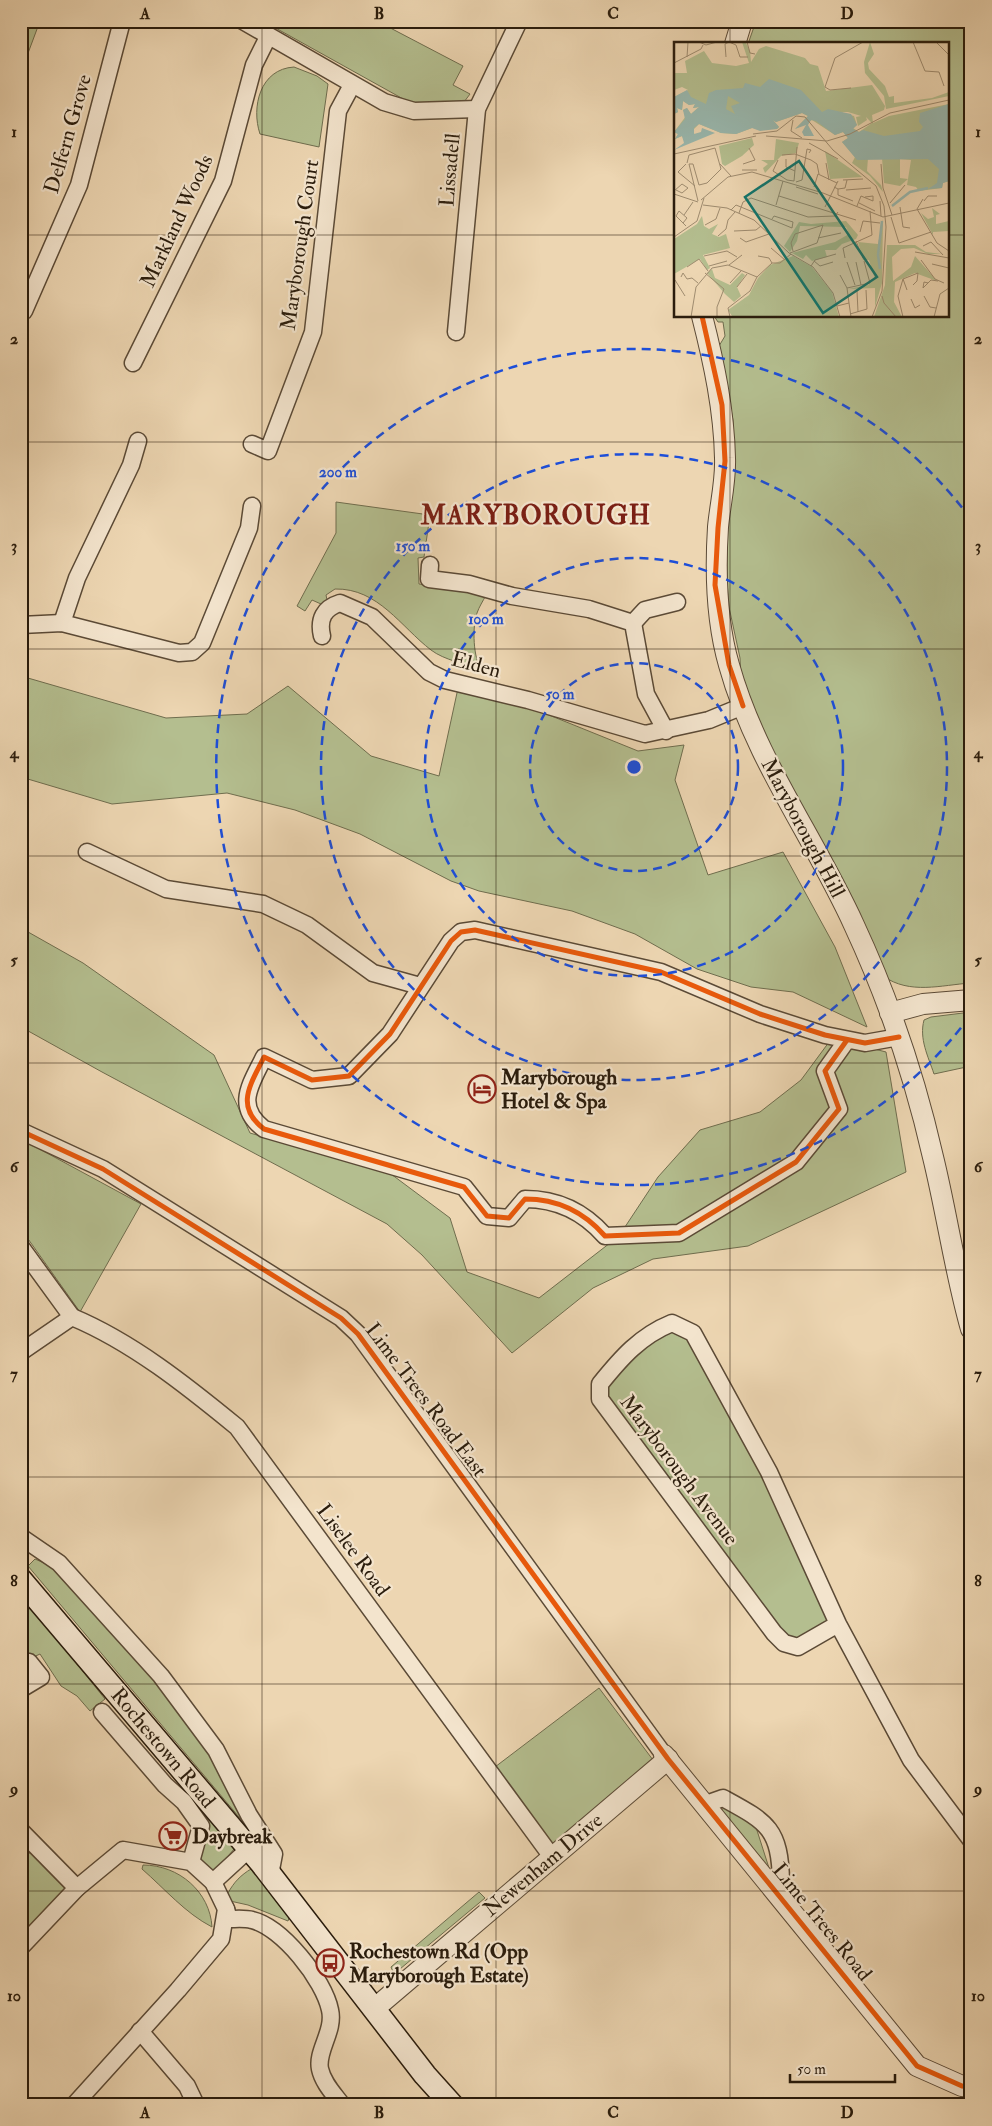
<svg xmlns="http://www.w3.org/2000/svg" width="992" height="2126" font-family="'IM FELL Double Pica',serif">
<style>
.green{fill:#b4be8f;stroke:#6f6d4e}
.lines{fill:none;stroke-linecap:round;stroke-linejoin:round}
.minor-casing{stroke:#5b4a36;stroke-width:19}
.tertiary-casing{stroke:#5b4a36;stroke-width:22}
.secondary-casing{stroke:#2a1c0c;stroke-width:25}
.minor{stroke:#f3e4cd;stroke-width:16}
.tertiary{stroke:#f3e4cd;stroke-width:20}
.secondary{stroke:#f3e4cd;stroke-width:22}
.cycleway-casing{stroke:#f3e4cd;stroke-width:8}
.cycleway{stroke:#e8590c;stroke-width:5}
.grid{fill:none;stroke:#2a1c0c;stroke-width:1;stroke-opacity:0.55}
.ring{fill:none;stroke:#1d4ed8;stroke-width:2.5;stroke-dasharray:9 6}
.labels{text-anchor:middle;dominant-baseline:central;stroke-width:4.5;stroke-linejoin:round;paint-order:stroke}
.street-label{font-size:21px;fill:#2a1c0c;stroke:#f3e4cd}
.poi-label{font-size:21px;font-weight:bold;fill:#2a1c0c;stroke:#f3e4cd;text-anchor:start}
.district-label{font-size:26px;font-weight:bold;letter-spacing:1px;fill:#7a1f14;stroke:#f3e4cd}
.inset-river{fill:none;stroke:#99b9b0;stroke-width:2.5}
.inset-road{fill:none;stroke:#9f8c70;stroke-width:1}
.view{fill:#0f766e;fill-opacity:0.15;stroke:#0f766e;stroke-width:2.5}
.inset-edge{fill:none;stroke:#2a1c0c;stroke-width:2.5}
.centre{fill:#1d4ed8;stroke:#f3e4cd;stroke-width:2.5}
.ring-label{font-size:15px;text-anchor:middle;font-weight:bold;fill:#1d4ed8;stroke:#f3e4cd;stroke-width:4.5;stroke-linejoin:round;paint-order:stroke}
.neatline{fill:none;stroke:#2a1c0c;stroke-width:2}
.grid-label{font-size:16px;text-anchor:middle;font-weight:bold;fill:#2a1c0c}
</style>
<rect width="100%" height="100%" fill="#edd6b2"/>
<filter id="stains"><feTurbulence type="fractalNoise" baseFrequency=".004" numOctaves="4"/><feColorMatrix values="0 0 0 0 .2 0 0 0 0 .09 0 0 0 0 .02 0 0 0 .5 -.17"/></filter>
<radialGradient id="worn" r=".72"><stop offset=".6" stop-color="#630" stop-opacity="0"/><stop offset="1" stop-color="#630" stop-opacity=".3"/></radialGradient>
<!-- green -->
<g class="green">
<polygon points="21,21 40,21 21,72"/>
<polygon points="263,21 377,21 463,66 453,85 470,94 464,102 426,105 405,100"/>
<path d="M756,21H971V983C941,985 910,995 883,976L842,878L771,753L741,678L740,658L729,607L727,581V530L734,451L733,420L719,346L725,336L723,322H718L714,316H948V44H748Z"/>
<path d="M294,67L317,76L328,84L319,147L260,134C251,107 260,69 294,67Z"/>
<path d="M336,502L430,515L424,557L418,558L419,584L473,590L486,595C483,601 479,607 477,613C472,626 473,660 482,670C466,664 444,660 431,650C401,627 378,588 335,589L326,595L327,600L321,604L312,600L305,611L297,606L336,533Z"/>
<polygon points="21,676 166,718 247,714 288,686 371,756 439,776 460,679 638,751 684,745 675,780 708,875 783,852 835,947 867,1027 793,992 751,987 697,969 635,934 572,911 479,891 451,881 360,834 295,810 227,793 112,804 21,777"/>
<polygon points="21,928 83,963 214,1055 250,1133 391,1174 450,1218 467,1272 539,1298 619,1236 658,1177 700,1130 760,1112 801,1080 832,1038 886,1052 906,1172 748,1246 653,1259 593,1288 512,1353 422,1255 387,1224 102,1072 21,1027"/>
<path d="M971,1012V1066L934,1074C928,1056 919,1039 924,1020L931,1017Z"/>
<polygon points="21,1139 141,1204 80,1312 21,1229"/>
<polygon points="665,1326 696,1338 838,1624 784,1643 600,1399 626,1352"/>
<polygon points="35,1559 60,1570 159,1680 213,1753 258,1836 239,1817 28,1566"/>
<polygon points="21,1594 105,1699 90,1711 77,1696 61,1686 40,1654 27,1660 21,1658"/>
<polygon points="599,1688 653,1760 553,1844 495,1767"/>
<polygon points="202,1806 232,1842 234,1849 214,1873 205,1871 200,1858 208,1831"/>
<polygon points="725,1807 754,1821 769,1868 767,1870 719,1812"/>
<polygon points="34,1851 67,1889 27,1929 21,1932 21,1857"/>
<path d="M143,1865C179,1865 210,1892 212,1927C185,1913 165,1889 142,1869Z"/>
<path d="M251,1869L290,1915L288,1921L248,1905L230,1901L228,1893C234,1882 241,1875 251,1869Z"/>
<polygon points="479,1892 485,1898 394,1974 391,1967"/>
</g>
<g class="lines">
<!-- minor casing -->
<g class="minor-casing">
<g id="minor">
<polyline points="243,21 384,102 414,111 477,109"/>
<polyline points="24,311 79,185 122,21"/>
<polyline points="456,332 477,109 519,21"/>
<polyline points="133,363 223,181 254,65 268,37"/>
<polyline points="252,444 268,451 313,332 338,111 352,85"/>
<polyline points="430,565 429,579 469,584 512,596 589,609 633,623 646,694 666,731"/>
<polyline points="62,623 77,578 131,465 138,441"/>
<polyline points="633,623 645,610 677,602"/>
<polyline points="21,625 62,623 179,653 192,652 202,643 249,528 252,506"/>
<path d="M322,636C318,619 324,608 340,603L372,617L429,672L445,680L528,700L645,734L709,720L743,706"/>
<polyline points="87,852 166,889 263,904 307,925 373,973 420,986"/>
<path d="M847,1040L825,1071L839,1109L796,1162L679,1233L605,1236C584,1212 558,1199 525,1199L509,1218L487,1216L464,1187L264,1129C234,1106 251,1084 264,1057L312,1080L349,1076L390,1034L451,941L461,932L475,930L661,972L760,1014L825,1035L865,1043L899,1037"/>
<polyline points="21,1131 103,1169 341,1318 358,1334 664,1755"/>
<polyline points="21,1247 72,1317"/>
<path d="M72,1317C132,1342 187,1386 237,1427L552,1857"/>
<polyline points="21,1352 72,1317"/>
<polyline points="21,1537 59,1563 161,1676 216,1750 249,1815 274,1854 270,1875"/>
<path d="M838,1624L798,1647L784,1643L774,1633L600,1399V1384C621,1358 640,1336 672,1323L693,1333L769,1472L838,1624L911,1760L971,1840"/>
<polyline points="21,1689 41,1677 29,1662"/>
<polyline points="102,1712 165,1785 184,1802 201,1826 191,1862"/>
<path d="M706,1804L723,1798C767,1822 780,1828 781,1882L775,1889"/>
<polyline points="21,1831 77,1888"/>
<polyline points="213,1882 249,1849"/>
<path d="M226,1909L229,1919C236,1919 245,1918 252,1920C282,1927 324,1980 330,2010C335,2031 316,2051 320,2069C323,2083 334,2094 342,2105"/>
<polyline points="21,1947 77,1888 123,1850 191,1862 213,1882 226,1909 221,1939 178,1990 74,2105"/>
<polyline points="140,2031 187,2086 196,2105"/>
</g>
</g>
<!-- tertiary casing -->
<g class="tertiary-casing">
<g id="tertiary">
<polyline points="735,44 742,21"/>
<path d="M702,316C714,363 724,410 725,458C726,481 720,505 718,527C715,574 716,620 729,665C755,759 814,837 854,925C888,998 915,1078 933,1157C947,1214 955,1273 971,1329"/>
<polyline points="890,1013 923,1004 971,1000"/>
<polyline points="664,1755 917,2066 962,2086 971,2087"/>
<polyline points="374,2009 668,1759"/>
</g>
</g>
<!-- secondary casing -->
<g class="secondary-casing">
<polyline id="secondary" points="21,1580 262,1864 425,2075 452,2105"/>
</g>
<!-- minor -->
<use href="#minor" class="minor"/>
<!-- tertiary -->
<use href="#tertiary" class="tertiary"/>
<!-- secondary -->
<use href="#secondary" class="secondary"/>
<!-- cycleway casing -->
<g class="cycleway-casing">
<g id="cycleway">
<polyline points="702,316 722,405 725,461 718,528 715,585 729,665 743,706"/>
<path d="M847,1040L825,1071L839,1109L796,1162L679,1233L605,1236C584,1212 558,1199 525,1199L509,1218L487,1216L464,1187L264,1129C234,1106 251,1084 264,1057L312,1080L349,1076L390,1034L451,941L461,932L475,930L661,972L760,1014L825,1035L865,1043L899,1037"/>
<polyline points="21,1131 103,1169 341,1318 358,1334 668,1759 917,2066 962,2086 971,2087"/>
</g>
</g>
<!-- cycleway -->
<use href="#cycleway" class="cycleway"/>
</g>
<!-- grid -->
<path class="grid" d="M262,21V2105M496,21V2105M730,21V44M21,235H676M948,235H971M730,316V2105M21,442H971M21,649H971M21,856H971M21,1063H971M21,1270H971M21,1477H971M21,1684H971M21,1891H971"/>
<!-- distance rings -->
<g class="ring">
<circle cx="634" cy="767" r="104"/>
<circle cx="634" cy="767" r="209"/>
<circle cx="634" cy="767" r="313"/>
<path d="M970 1016A418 418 0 1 1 970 518"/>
</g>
<!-- icons -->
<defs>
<g id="hotel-ring" transform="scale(1.4375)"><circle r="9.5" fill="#f3e4cd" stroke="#8f2418" stroke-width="1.5"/><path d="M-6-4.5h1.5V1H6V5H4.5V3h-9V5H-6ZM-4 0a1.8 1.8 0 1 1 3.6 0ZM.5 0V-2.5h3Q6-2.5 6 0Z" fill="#8f2418"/></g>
<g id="supermarket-ring" transform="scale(1.4375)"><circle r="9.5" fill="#f3e4cd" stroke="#8f2418" stroke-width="1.5"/><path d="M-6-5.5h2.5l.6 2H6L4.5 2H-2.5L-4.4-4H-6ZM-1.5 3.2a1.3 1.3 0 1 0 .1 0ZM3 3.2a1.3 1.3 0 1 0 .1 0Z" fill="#8f2418"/></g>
<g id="bus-ring" transform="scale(1.4375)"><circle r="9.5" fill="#f3e4cd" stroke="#8f2418" stroke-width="1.5"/><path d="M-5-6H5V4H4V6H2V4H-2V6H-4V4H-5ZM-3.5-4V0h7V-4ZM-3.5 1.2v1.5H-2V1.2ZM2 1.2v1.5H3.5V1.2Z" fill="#8f2418"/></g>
</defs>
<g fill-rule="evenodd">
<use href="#hotel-ring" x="482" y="1089"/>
<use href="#supermarket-ring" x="173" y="1836"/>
<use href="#bus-ring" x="330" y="1963"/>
</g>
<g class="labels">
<!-- street labels -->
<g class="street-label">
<text transform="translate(68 134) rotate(-74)">Delfern Grove</text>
<text transform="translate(450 170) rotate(-85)">Lissadell</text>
<text transform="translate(177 221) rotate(-65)">Markland Woods</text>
<text transform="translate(300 245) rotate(-82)">Maryborough Court</text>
<text transform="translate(476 665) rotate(15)">Elden</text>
<text transform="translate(803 828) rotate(62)">Maryborough Hill</text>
<text transform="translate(426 1400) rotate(53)">Lime Trees Road East</text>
<text transform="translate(679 1470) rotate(53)">Maryborough Avenue</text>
<text transform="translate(353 1550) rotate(54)">Liselee Road</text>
<text transform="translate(163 1748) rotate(50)">Rochestown Road</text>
<text transform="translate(543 1865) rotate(-40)">Newenham Drive</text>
<text transform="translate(822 1922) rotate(51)">Lime Trees Road</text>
</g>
<!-- poi labels -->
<g class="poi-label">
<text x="501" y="1077">Maryborough<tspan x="501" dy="24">Hotel &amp; Spa</tspan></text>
<text x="192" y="1836">Daybreak</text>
<text x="349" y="1951">Rochestown Rd (Opp<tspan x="349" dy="24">Maryborough Estate)</tspan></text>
</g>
<!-- district labels -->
<g class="district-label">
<text x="536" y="516">MARYBOROUGH</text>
</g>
</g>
<!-- overview -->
<g transform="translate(674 42)">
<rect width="275" height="275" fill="#edd6b2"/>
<path d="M68,0L72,1L76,9L77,20L85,7L92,4L131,16L136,22L144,24L152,49L198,43L211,64L210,68L198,73L199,81L215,74L275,62V139L269,141L268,146L245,149L242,145L233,143L234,137L226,144L210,141L208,116H194L193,129L207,143L209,150L196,134L178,121L181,115L168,100L174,96L169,90L161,93L138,78L121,87L134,74L128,71L102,80L99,78L105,85L103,87L78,86L62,92L47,91L25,82L19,88L22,97L12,102L8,94L1,97L4,92L0,90L12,74L9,68L13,66L17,72L25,65L19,66L21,62L15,63L9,59L8,68L3,66L4,70L0,72V55L14,48L8,45L0,48V31H13L11,19L30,9L38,21L62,24L75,21ZM174,70L187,74L182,75L184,84L193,78L192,75L198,81L185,90L179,86L183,83L180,74L166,70ZM226,117L237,118L234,137L226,136ZM196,0L200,12L194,21L195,27L211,44L215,55L220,54V61L258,56L275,50V54L212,67L210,54L191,31L190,20ZM78,96L80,103L68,114L51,124L48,122L45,104ZM102,97L125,101L122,111L107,114L91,131L89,126L94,122L87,118H100ZM151,109L187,134L188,135L156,137ZM258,166L266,172L262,173V182L275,179V189L259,190V193L247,171L254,177L260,175ZM28,174L30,184L35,187L44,182L38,192L45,195L52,192L56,206L29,213L36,226L33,228L26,217L0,232V197L23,182ZM209,177L208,241L201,265V246L175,247L194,243L201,237L195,218H189L184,200L204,202ZM172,179L184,193L182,197L168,202L162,208H151L153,215L138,219L132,213L129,217L118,211L161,200L175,192L172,185L126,184L123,199L116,210L110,204L125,180L137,182ZM213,203H241L252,210L268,212H254L240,206L227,207L218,215L219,239L237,225L241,214L263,239L241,231L221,240L220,260L228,275H200L211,243ZM119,214L138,225L158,250L165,275L58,274L54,268L75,253L84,236L96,223ZM38,227L41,236L56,243L68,231L71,233L63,245L67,254L60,260L51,252L33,231Z" fill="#b4be8f" fill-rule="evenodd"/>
<path d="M95,37L127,48L148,70L154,67L177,72L183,83L179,87L185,90L189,88L210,94L246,89L249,85L245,80L246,71L275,62V139L269,141L268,146L254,147L263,141L265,127L254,117L183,118L168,100L174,96L169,90L161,93L142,79L137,78L134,83L140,94H130L128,90L132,83L121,87L134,74L128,71L102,80L99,78L105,85L103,87L86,89L78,86L62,92L47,91L25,82L20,86V92L27,90L28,86L41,91L0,108L10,101L8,94L1,97L4,92L0,90L11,77L9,68L13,66L17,72L25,65L19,66L21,62L15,63L9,59L8,68L3,66L4,70L0,72V55L13,48L17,55L32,62L35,51L42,48L69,46L71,41L86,45ZM54,54L66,61L57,64L61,72L52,67Z" fill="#99b9b0" fill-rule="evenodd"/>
<path class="inset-river" d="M218,164L236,150L254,146M206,227L204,213L208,179"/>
<path class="inset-road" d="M25,0L32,3L43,0M55,0L62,3L66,15H74M73,0L76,11L81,12M239,0L251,29L265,30L270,44M262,0L275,13M13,15L14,0M52,15L51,2L55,0M0,21L27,7L29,3M177,46L156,48L151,45L161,16L189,0M119,78L117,89L128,96M79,92L103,89L122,74L131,75L159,108L202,144L210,164L212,185L208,249L198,275M92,94L153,99L176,92L216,71L275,58M135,101L164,117M0,112L82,94M108,113L121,112L137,118L143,122L145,132M112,117V125L121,129M104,118L99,129L113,138L120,139M13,121L15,113L41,106L47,127L33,141L25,143L19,122H15M152,121L155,138M12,122L4,130L21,144M15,122L24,159M46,122L57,134M69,122L81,118L75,106M207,122L209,146L218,173M68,128H83M169,138L189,137M120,139L123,105M122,140L128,138L133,107L137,108L135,111M122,145L144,152M140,145L144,132L163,141M160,145L164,147V153L179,159M164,147L171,146L173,138M172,148L197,146M0,149L8,142L14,146L8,151L2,148M0,152L24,160M105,154L182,178M249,157L243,167L263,201L275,209M27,158L54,135L78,130L149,151L209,175L275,161M206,159L207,174M250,159L254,154H263M185,161L201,169M216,161L231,143M29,163L53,166L80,178L115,211L139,225L159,251L166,275M102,163L109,139M183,164L187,154L199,159V154L191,155M151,165L164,139M226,165L229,185L236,186M57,168L62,163L118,186L119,180L100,174L98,177M65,171L69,160L77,156L134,175L161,174L164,170M10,173L19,160M217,175L225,201L257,190M9,181L13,176L5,169L2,174L12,184M31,183L42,177L46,166M60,189L82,188L87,184M186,190L189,179L206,181M44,194L52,187L54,178L61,170M0,195L23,179L30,156M66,196L72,200L95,192M144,196L167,191M182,199L189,216M249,204L257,200L269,213M97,206L111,218M241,210L275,216M116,211L143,201L149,183L121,192L117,201L119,209M30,214L53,209L63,215M84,214L95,216L98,221M171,216L169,206L198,193L196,169M247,218L261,237L270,241M140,219L146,224L159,220M173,220L181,243M182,220L187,243M258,222L275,226M55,223L68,213M35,224L53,219M137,224L141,218L162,212M13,225L25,217L34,229M31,231L50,247L43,265V275M166,233L173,246L175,261M7,235L9,231L13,237L18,236L24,241M1,238L11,254M56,241L67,229M254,241L250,240L249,246L257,238L264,239M63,245L73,232M173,246L196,241L190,219M233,248L229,237L244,231L243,239L239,243M183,249L184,270M208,254L210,261L222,275M250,254L256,265L262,266M237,257L241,266L246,263M163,264L175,261L177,275M176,272L193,267L192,248M17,275L22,245L38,226L54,223L83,235L98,221H106L117,212M56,275L54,266L76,249L83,235M229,275L224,254L229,237M260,275L266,252L275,246"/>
<path class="view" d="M125,119L203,235L149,271L71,155Z"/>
<rect width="275" height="275" class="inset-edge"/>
</g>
<circle cx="634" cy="767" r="8" class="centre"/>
<g class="ring-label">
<text x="338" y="477">200 m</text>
<text x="413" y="551">150 m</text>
<text x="486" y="624">100 m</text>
<text x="560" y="699">50 m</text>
</g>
<!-- margin -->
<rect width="992" height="2126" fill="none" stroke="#edd6b2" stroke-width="55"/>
<!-- scale -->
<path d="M790 2074v8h105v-8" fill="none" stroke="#2a1c0c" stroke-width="2.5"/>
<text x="797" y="2074" font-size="15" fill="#2a1c0c" stroke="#f3e4cd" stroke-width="4" paint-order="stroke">50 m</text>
<rect x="28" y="28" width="936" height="2070" class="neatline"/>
<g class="grid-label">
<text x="145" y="19">A</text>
<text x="379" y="19">B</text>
<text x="613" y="19">C</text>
<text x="847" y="19">D</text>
<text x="14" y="137">1</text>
<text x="978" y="137">1</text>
<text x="14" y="344">2</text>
<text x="978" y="344">2</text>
<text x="14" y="551">3</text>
<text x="978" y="551">3</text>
<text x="14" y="758">4</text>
<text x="978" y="758">4</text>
<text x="14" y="965">5</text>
<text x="978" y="965">5</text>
<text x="14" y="1172">6</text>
<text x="978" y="1172">6</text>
<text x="14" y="1379">7</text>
<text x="978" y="1379">7</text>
<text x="14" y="1586">8</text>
<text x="978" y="1586">8</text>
<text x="14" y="1794">9</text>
<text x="978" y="1794">9</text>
<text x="14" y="2001">10</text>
<text x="978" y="2001">10</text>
<text x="145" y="2118">A</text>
<text x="379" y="2118">B</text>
<text x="613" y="2118">C</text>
<text x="847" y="2118">D</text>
</g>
<rect width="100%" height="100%" filter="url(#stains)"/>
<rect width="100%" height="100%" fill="url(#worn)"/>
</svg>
